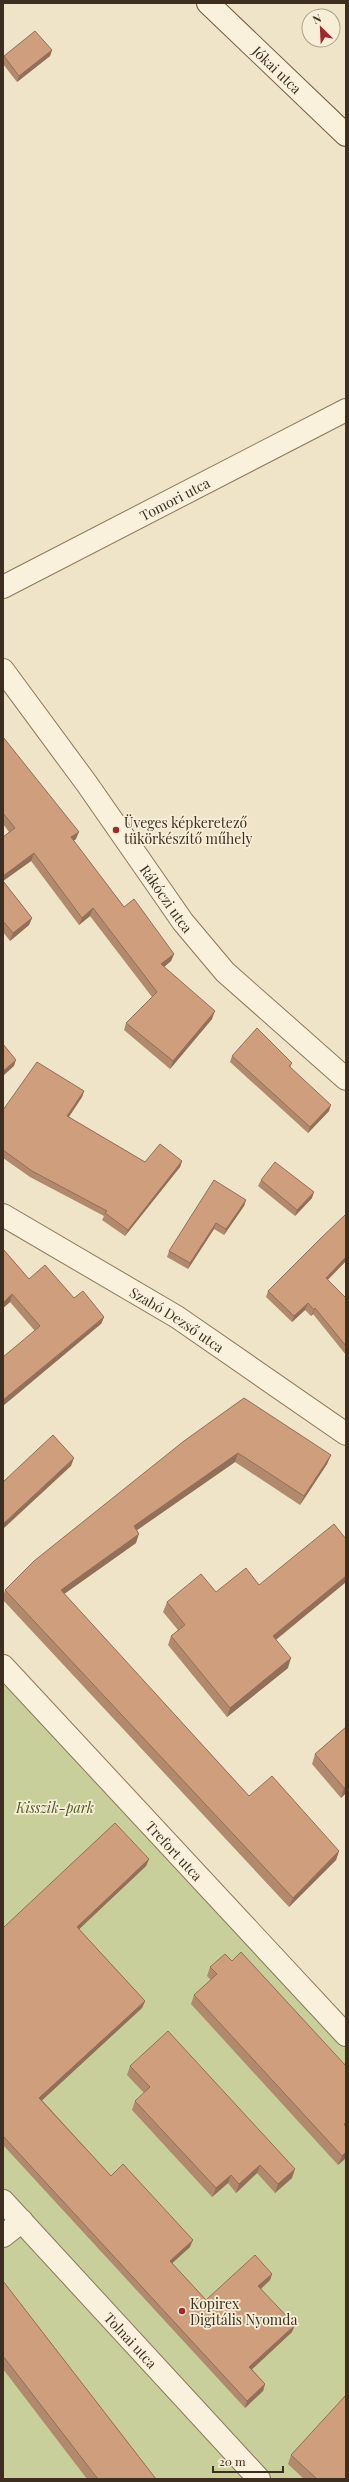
<svg xmlns="http://www.w3.org/2000/svg" width="349" height="2482" font-family="'Playfair Display',serif">
<style>
.green{fill:#c9cf9b}
.lines{fill:none;stroke-linecap:round;stroke-linejoin:round}
.street-casing{stroke:#8d765c;stroke-width:24}
.secondary-casing{stroke:#6f573f;stroke-width:24}
.street{stroke:#faf1dc;stroke-width:22}
.secondary{stroke:#faf1dc;stroke-width:22}
.wall{fill:#b2896c}
.shaded-wall{fill:#916f58}
.building{fill:#cf9f7d;stroke:#916f58}
.poi-dot{fill:#9e2a2b;stroke:#f7eed8;stroke-width:1.5}
.labels{text-anchor:middle;dominant-baseline:central;stroke-width:3.5;stroke-linejoin:round;paint-order:stroke}
.street-label{font-size:14px;fill:#3d2e20;stroke:#f7eed8}
.poi-label{font-size:14px;fill:#3d2e20;stroke:#f7eed8;text-anchor:start}
.park-label{font-size:14px;font-style:italic;fill:#4d5a26;stroke:#f7eed8}
</style>
<rect width="100%" height="100%" fill="#f0e4c8"/>
<!-- green -->
<g class="green">
<polygon points="3,1674 346,2043 346,2479 264,2479 3,2195"/>
<polygon points="3,2215 246,2479 3,2479"/>
</g>
<g class="lines">
<!-- street casing -->
<g class="street-casing">
<g id="street">
<path id="s1" d="M3,587L346,410"/>
<path id="s2" d="M3,670L87,784L183,922L225,972L346,1079"/>
<path id="s3" d="M3,1215L177,1317L346,1434"/>
<path id="s4" d="M3,1666L346,2035"/>
<path id="s5" d="M3,2201L259,2479"/>
<polyline points="3,2236 22,2221"/>
</g>
</g>
<!-- secondary casing -->
<g class="secondary-casing">
<g id="secondary">
<path id="s6" d="M208,3L346,135"/>
</g>
</g>
<!-- street -->
<use href="#street" class="street"/>
<!-- secondary -->
<use href="#secondary" class="secondary"/>
</g>
<!-- wall -->
<g class="wall">
<polygon points="52,50 50,56 17,82 3,64 3,60 4,56"/>
<polygon points="3,737 76,839 73,841 124,907 174,954 171,961 164,967 212,1019 170,1069 124,1030 126,1023 152,997 90,916 79,925 31,861 3,881 32,918 29,925 10,941 3,932 3,837 9,832 3,824"/>
<polygon points="232,1056 292,1063 290,1068 329,1111 308,1133 230,1062"/>
<polygon points="84,1091 82,1097 69,1117 145,1162 182,1161 180,1167 125,1236 102,1220 104,1216 30,1177 3,1158 3,1110"/>
<polygon points="261,1180 312,1198 295,1216 258,1186"/>
<polygon points="246,1200 244,1206 224,1235 214,1229 188,1269 167,1257 169,1251"/>
<polygon points="346,1214 346,1261 328,1280 346,1298 346,1355 313,1314 311,1316 305,1310 292,1322 266,1297 268,1291"/>
<polygon points="3,1249 29,1279 74,1298 104,1317 101,1324 35,1331 10,1302 3,1308"/>
<polygon points="184,1441 331,1455 327,1464 300,1505 235,1462 137,1530 136,1543 64,1594 249,1796 339,1851 336,1860 289,1907 3,1600 3,1597 5,1590"/>
<polygon points="346,1539 346,1582 276,1640 288,1668 227,1717 168,1645 171,1636 178,1630 163,1612 167,1602 216,1592 259,1585"/>
<polygon points="346,1727 346,1793 341,1798 312,1764 315,1754"/>
<polygon points="149,1859 146,1866 79,1929 145,2001 142,2008 42,2100 111,2176 190,2247 172,2263 206,2300 272,2274 270,2280 261,2289 292,2332 252,2369 265,2384 263,2391 245,2408 3,2145 3,1928"/>
<polygon points="232,1961 346,2066 346,2158 338,2165 191,2004 194,1995 211,1980 207,1976 210,1967"/>
<polygon points="130,2066 292,2178 275,2193 257,2173 236,2193 228,2183 212,2197 132,2110 135,2101 144,2093 127,2075"/>
<polygon points="3,2281 156,2479 87,2479 3,2369"/>
<polygon points="291,2455 346,2479 304,2479 288,2464"/>
</g>
<!-- shaded-wall -->
<g class="shaded-wall">
<polygon points="52,50 50,56 17,82 19,76"/>
<polygon points="79,832 76,839 68,845 71,837"/>
<polygon points="34,853 31,861 3,881 3,876"/>
<polygon points="93,908 90,916 79,925 82,918"/>
<polygon points="32,918 29,925 10,941 13,933"/>
<polygon points="174,954 171,961 159,971 161,964"/>
<polygon points="215,1011 212,1019 170,1069 173,1061"/>
<polygon points="16,1060 14,1066 3,1076 3,1071"/>
<polygon points="84,1091 82,1097 65,1122 67,1116"/>
<polygon points="331,1105 329,1111 308,1133 310,1127"/>
<polygon points="182,1161 180,1167 125,1236 128,1230"/>
<polygon points="314,1192 312,1198 295,1216 297,1210"/>
<polygon points="246,1200 244,1206 224,1235 226,1229"/>
<polygon points="216,1223 214,1229 188,1269 190,1263"/>
<polygon points="346,1257 346,1261 323,1284 326,1278"/>
<polygon points="12,1294 10,1302 3,1308 3,1303"/>
<polygon points="308,1303 305,1310 292,1322 294,1316"/>
<polygon points="315,1308 313,1314 311,1316"/>
<polygon points="104,1317 101,1324 3,1406 3,1400"/>
<polygon points="238,1453 235,1462 130,1535 134,1526"/>
<polygon points="331,1455 327,1464 300,1505 304,1496"/>
<polygon points="74,1458 71,1466 3,1529 3,1524"/>
<polygon points="139,1534 136,1543 57,1599 61,1590"/>
<polygon points="346,1576 346,1582 269,1645 273,1636"/>
<polygon points="291,1658 288,1668 227,1717 230,1708"/>
<polygon points="346,1787 346,1793 341,1798 344,1788"/>
<polygon points="339,1851 336,1860 289,1907 293,1898"/>
<polygon points="149,1859 146,1866 74,1934 77,1927"/>
<polygon points="145,2001 142,2008 37,2105 39,2098"/>
<polygon points="346,2152 346,2158 338,2165 342,2156"/>
<polygon points="260,2165 257,2173 236,2193 239,2184"/>
<polygon points="295,2169 292,2178 275,2193 278,2184"/>
<polygon points="231,2175 228,2183 212,2197 216,2188"/>
<polygon points="193,2240 190,2247 168,2267 170,2261"/>
<polygon points="272,2274 270,2280 256,2293 258,2286"/>
<polygon points="295,2325 292,2332 247,2374 249,2367"/>
<polygon points="265,2384 263,2391 245,2408 247,2401"/>
</g>
<!-- building -->
<g class="building">
<polygon points="35,31 52,50 19,76 4,56"/>
<polygon points="3,737 79,832 71,837 124,907 134,899 174,954 161,964 215,1011 173,1061 126,1023 157,992 93,908 82,918 34,853 3,876 3,837 15,828 3,813"/>
<polygon points="3,881 32,918 13,933 3,921"/>
<polygon points="257,1028 292,1063 289,1066 331,1105 310,1127 232,1056"/>
<polygon points="3,1044 16,1060 3,1071"/>
<polygon points="37,1062 84,1091 67,1116 145,1162 160,1144 182,1161 128,1230 105,1213 107,1211 32,1171 3,1150 3,1110"/>
<polygon points="275,1162 314,1192 297,1210 261,1180"/>
<polygon points="214,1180 246,1200 226,1229 216,1223 190,1263 169,1251"/>
<polygon points="346,1214 346,1257 326,1278 346,1298 346,1346 315,1308 314,1310 308,1303 294,1316 268,1291 319,1240"/>
<polygon points="3,1249 29,1279 45,1265 74,1298 83,1291 104,1317 3,1400 3,1357 40,1326 12,1294 3,1303"/>
<polygon points="244,1398 331,1455 304,1496 238,1453 134,1526 139,1534 61,1590 249,1796 272,1776 339,1851 293,1898 5,1590 34,1561 184,1441"/>
<polygon points="53,1435 74,1458 3,1524 3,1482"/>
<polygon points="334,1524 346,1539 346,1576 273,1636 291,1658 230,1708 171,1636 185,1625 167,1602 201,1574 216,1592 246,1568 259,1585"/>
<polygon points="346,1727 346,1787 344,1788 315,1754"/>
<polygon points="115,1823 149,1859 77,1927 145,2001 39,2098 111,2176 123,2164 193,2240 170,2261 206,2300 255,2255 272,2274 258,2286 295,2325 249,2367 265,2384 247,2401 3,2136 3,1928"/>
<polygon points="241,1952 346,2066 346,2122 344,2124 346,2127 346,2152 342,2156 194,1995 217,1974 210,1967 225,1954 232,1961"/>
<polygon points="168,2031 295,2169 278,2184 260,2165 239,2184 231,2175 216,2188 135,2101 150,2087 130,2066"/>
<polygon points="3,2281 156,2479 98,2479 3,2356"/>
<polygon points="346,2395 346,2479 317,2479 291,2455"/>
</g>
<!-- markers -->
<g class="poi-dot">
<circle cx="116" cy="830" r="4"/>
<circle cx="182" cy="2311" r="4"/>
</g>
<g class="labels">
<!-- street labels -->
<g class="street-label">
<text stroke="none"><textPath href="#s6" startOffset="96">Jókai utca</textPath></text>
<text stroke="none"><textPath href="#s1" startOffset="193">Tomori utca</textPath></text>
<text stroke="none"><textPath href="#s2" startOffset="281">Rákóczi utca</textPath></text>
<text stroke="none"><textPath href="#s3" startOffset="203">Szabó Dezső utca</textPath></text>
<text stroke="none"><textPath href="#s4" startOffset="252">Trefort utca</textPath></text>
<text stroke="none"><textPath href="#s5" startOffset="189">Tolnai utca</textPath></text>
</g>
<!-- poi labels -->
<g class="poi-label">
<text x="124" y="822">Üveges képkeretező<tspan x="124" dy="16">tükörkészítő műhely</tspan></text>
<text x="190" y="2303">Kopirex<tspan x="190" dy="16">Digitális Nyomda</tspan></text>
</g>
<!-- park labels -->
<g class="park-label">
<text x="55" y="1807">Kisszik-park</text>
</g>
</g>
<!-- border -->
<rect width="349" height="2482" fill="none" stroke="#3d2e20" stroke-width="8"/>
<!-- north arrow -->
<g transform="translate(321 28) rotate(336)"><circle r="19" fill="#f7eed8" stroke="#ada18e"/>
<path d="M0-3L7 15L0 10L-7 15Z" fill="#9e2a2b"/>
<text y="-6" font-size="11" font-weight="bold" text-anchor="middle" fill="#3d2e20">N</text>
</g>
<!-- scale -->
<path d="M213 2466v6h70v-6" fill="none" stroke="#3d2e20" stroke-width="2"/>
<text x="219" y="2466" font-size="12" fill="#3d2e20" stroke="#f7eed8" stroke-width="3" paint-order="stroke">20 m</text>
</svg>
